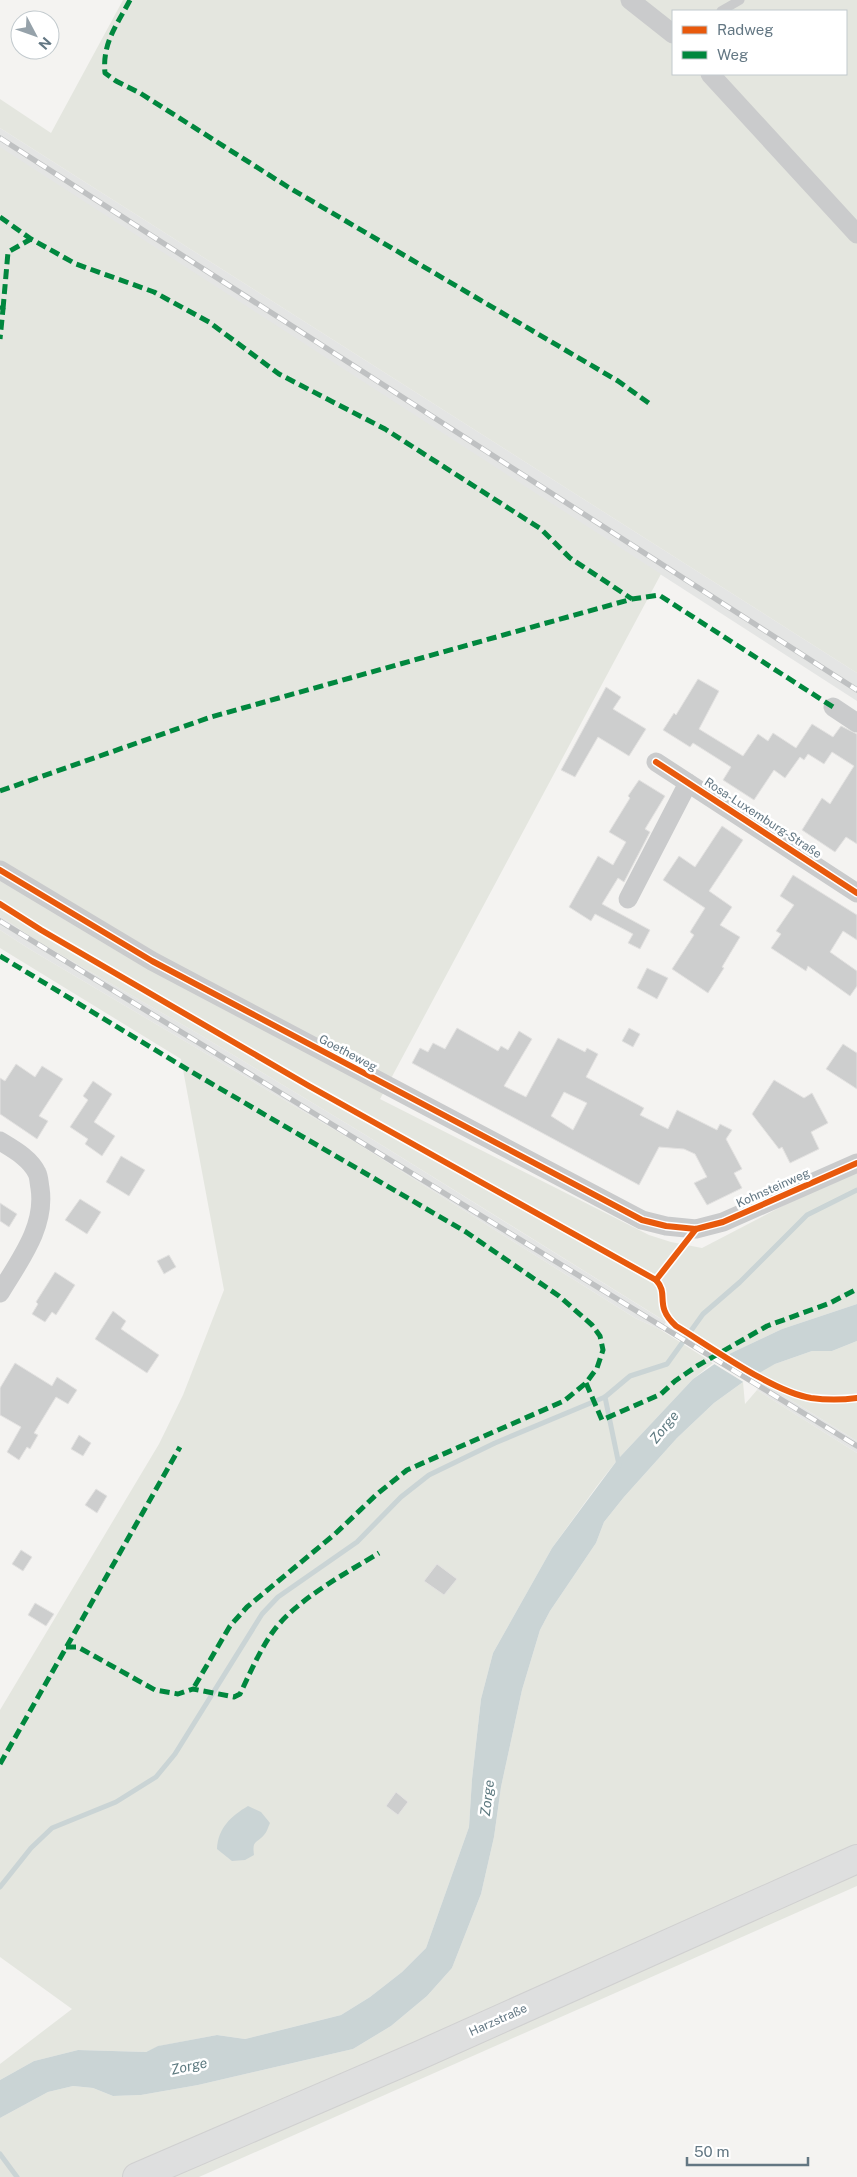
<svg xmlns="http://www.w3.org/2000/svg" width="857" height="2177" font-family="'Public Sans',sans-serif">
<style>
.built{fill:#e4e5e4}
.green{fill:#e4e6df;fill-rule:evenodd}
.water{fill:#cad4d5}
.pier{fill:#f4f3f1}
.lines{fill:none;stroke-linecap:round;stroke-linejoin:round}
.stream{stroke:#cad4d5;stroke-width:5}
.building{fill:#cdcece;stroke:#e3e2e1;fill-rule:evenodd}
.primary-casing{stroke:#d0d0d0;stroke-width:30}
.lane{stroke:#cacbcc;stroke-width:9}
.street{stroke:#cacbcc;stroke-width:19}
.primary{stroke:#dedfdf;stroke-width:28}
.rail-casing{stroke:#bfc1c2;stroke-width:5.5}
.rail{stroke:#fff;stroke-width:4;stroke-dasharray:11;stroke-linecap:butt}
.quiet{stroke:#00873e;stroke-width:5;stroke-dasharray:10 5;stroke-linecap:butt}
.cycleway-casing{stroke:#fff;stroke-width:9}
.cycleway{stroke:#e8590c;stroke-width:6}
.labels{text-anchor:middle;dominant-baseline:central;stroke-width:5;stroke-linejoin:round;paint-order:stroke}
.street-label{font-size:12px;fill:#637783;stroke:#fff}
.water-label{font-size:14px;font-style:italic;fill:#5e7a80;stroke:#fff}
</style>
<rect width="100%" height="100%" fill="#f4f3f1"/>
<!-- built -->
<g class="built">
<polygon points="0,128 857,673 857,701 0,149"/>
<polygon points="0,916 37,941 197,1033 359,1131 666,1322 661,1330 635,1318 355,1142 31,950 0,930"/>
<polygon points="762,1382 857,1441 857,1453 757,1390"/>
</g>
<!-- green -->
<g class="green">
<path d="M123,0H857V673L0,128V99L51,133ZM673,11H846V74H673Z"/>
<polygon points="0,147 661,574 380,1099 649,1235 671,1242 702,1248 815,1189 857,1171 857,1304 782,1329 729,1354 679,1323 676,1328 359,1131 197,1033 37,941 0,916"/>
<polygon points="0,930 31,950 355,1142 635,1318 661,1330 713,1363 693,1379 618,1459 597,1486 552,1548 493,1653 481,1699 472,1779 469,1827 426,1948 402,1972 370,1997 341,2015 245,2039 217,2035 159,2046 146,2052 78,2050 34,2061 0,2080 0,2064 72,2009 0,1957 0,1710 159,1444 183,1395 224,1290 181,1059 0,948"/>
<polygon points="857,1341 857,1441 762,1382 765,1377 758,1372 775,1364 812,1351 832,1351"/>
<polygon points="743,1382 745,1404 757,1390 857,1453 857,1886 199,2177 0,2177 0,2118 48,2092 73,2086 93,2088 113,2096 141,2095 198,2085 353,2049 391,2026 427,1996 452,1968 481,1894 494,1837 501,1787 522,1690 540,1630 550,1611 596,1543 604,1522 624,1497 677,1438 714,1403"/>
</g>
<!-- water -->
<g class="water">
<polygon points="857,1304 857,1341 832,1351 812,1351 775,1364 743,1382 714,1403 677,1438 624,1497 604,1522 596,1543 550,1611 540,1630 522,1690 501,1787 494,1837 481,1894 452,1968 427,1996 391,2026 353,2049 198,2085 141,2095 113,2096 93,2088 73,2086 48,2092 0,2118 0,2080 34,2061 78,2050 146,2052 158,2046 217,2035 245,2039 341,2015 370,1997 402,1972 426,1948 469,1827 472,1779 481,1699 493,1653 552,1548 618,1459 693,1379 729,1354 782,1329"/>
<path d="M248,1806L261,1812L270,1823C268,1827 267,1832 264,1835C256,1844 252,1840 254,1855L245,1860L232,1861L217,1849C218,1828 231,1816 248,1806Z"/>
</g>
<!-- pier -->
<polygon class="pier" points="727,1353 758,1372 761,1374 745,1383 711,1362"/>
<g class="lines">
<!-- stream -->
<g class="stream">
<polyline points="605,1397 619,1465"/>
<polyline points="0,1887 31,1848 52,1828 116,1802 156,1777 175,1754 262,1614 278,1597 357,1542 401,1497 429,1475 495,1443 605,1397 630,1376 667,1364 703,1314 740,1282 807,1215 857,1190"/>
<polyline points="0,2154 17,2177"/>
</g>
</g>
<!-- building -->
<g class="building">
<polygon points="698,679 719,691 699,729 743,756 758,734 768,741 773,733 796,748 812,724 833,737 841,726 857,734 857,844 846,837 835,852 802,830 822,798 830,804 854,766 832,752 824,764 808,754 804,760 800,757 785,778 774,770 754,800 723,780 731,767 693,743 690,747 663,730 674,713 676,715"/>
<polygon points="606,687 621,697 613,709 646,729 629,756 598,737 575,777 561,770"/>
<polygon points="639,780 665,796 645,829 650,832 624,882 618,878 602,904 650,930 640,949 628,943 633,934 595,914 591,921 569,907 598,856 613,865 626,842 609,832 630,798 628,796"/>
<polygon points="722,826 743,840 709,891 732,907 720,925 740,937 722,967 724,968 708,993 672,969 694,935 690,932 705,908 663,880 679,856 695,867"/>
<polygon points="793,875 857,915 857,940 843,931 830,952 857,971 857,986 850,996 808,966 806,971 771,948 781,934 776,931 794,905 780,896"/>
<polygon points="647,968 668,978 657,999 637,988"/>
<path d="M457,1028L498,1051L501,1046L508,1050L519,1031L532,1039L504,1086L526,1097L558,1038L585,1052L587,1048L598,1054L586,1077L644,1108L640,1115L668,1129L677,1110L717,1130L720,1124L732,1130L726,1139L742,1169L734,1173L742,1188L707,1205L694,1183L707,1177L695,1154L684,1149L659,1147L639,1185L412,1063L420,1048L428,1052L433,1043L445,1049ZM564,1092L587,1103L573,1130L551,1116Z"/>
<polygon points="629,1028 640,1034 633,1047 622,1041"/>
<polygon points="843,1044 857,1053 857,1089 826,1069"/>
<polygon points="16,1064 35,1077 42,1066 63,1079 39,1116 48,1121 37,1139 0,1114 0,1078 5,1081"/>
<polygon points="774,1080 804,1098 812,1093 828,1123 811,1132 819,1149 790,1163 782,1147 779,1149 752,1114"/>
<polygon points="93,1081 112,1094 94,1122 115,1136 102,1156 85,1144 88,1139 70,1127 88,1100 83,1096"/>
<polygon points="121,1156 145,1170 129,1196 106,1182"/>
<polygon points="80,1199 101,1212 87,1234 65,1220"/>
<polygon points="0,1203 17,1214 9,1227 0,1221"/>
<polygon points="169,1255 176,1267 164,1274 157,1261"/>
<polygon points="55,1272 75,1285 56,1315 52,1312 45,1322 32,1314 38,1304 36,1302"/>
<polygon points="113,1311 126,1321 121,1329 159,1355 147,1373 95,1339"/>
<polygon points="15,1363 52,1386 57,1377 77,1390 68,1404 56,1397 34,1433 38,1435 30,1449 27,1447 19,1460 7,1452 21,1427 0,1415 0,1388"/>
<polygon points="79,1435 91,1443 83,1456 71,1449"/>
<polygon points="96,1489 107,1496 97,1513 85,1505"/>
<polygon points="21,1550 32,1557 23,1571 12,1564"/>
<polygon points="437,1564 457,1579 444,1595 424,1581"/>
<polygon points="35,1603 54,1614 46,1626 28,1615"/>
<polygon points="396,1792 408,1802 398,1815 386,1806"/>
</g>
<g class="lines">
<!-- primary casing -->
<g class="primary-casing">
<polyline id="primary" points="137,2177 420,2055 857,1859"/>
</g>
<!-- lane -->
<polyline class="lane" points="721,11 740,0"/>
<!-- street -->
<g class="street">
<polyline points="630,0 673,34"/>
<polyline points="710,74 857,234"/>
<polyline points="833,707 857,723"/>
<polyline points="656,762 857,893"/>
<polyline points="0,870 152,961 642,1220 666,1226 696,1229 723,1222 857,1163"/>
<polyline points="628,899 688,783"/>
<path d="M0,1141C13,1149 30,1158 37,1173C39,1177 39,1183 40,1188C46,1227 19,1261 0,1293"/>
</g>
<!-- primary -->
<use href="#primary" class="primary"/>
<!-- rail casing -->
<g class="rail-casing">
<g id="rail">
<polyline points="0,138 857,690"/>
<polyline points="0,921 857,1446"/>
</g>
</g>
<!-- rail -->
<use href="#rail" class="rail"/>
<!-- quiet -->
<g class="quiet">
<path d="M130,0C117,25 102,43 105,73L116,81L140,93L288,187L618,381L650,404"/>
<polyline points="0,217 31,239 76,264 154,292 209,322 279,374 385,429 541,529 570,558 632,599"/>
<polyline points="0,306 3,309 0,339"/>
<polyline points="3,309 8,252 31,239"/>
<polyline points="0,791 211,717 632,599 659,595 833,707"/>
<polyline points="0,956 190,1071 466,1232 559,1296 592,1325 600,1336 603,1350 597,1368 586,1383 564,1401 407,1470 377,1494 335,1534 247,1607 230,1626 193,1689"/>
<polyline points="586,1383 602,1420 661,1394 675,1381 697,1366 767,1326 830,1303 857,1289"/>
<path d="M66,1647H78L155,1690L178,1694L193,1689L234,1697L240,1694C250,1673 259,1652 272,1633C294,1601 346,1573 379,1553"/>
<polyline points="0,1764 180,1447"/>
</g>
<!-- cycleway casing -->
<g class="cycleway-casing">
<g id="cycleway">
<polyline points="656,762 857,893"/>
<polyline points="0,870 152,961 642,1220 666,1226 696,1229 723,1222 857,1163"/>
<path d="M0,904L41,930L309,1086L656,1280C670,1295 653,1305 676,1326C711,1347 773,1392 811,1398C826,1400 842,1400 857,1398"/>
<polyline points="656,1280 696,1229"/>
</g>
</g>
<!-- cycleway -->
<use href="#cycleway" class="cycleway"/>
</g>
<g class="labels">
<!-- street labels -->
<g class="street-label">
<text transform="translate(763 818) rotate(33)">Rosa-Luxemburg-Straße</text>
<text transform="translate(348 1053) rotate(28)">Goetheweg</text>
<text transform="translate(773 1188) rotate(-24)">Kohnsteinweg</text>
<text transform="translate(498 2020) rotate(-24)">Harzstraße</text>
</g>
<!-- water labels -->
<g class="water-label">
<text transform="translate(664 1427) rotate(-51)">Zorge</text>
<text transform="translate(487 1798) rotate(-83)">Zorge</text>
<text transform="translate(189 2066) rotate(-12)">Zorge</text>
</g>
</g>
<!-- legend -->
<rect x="672" y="10" width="175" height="65" fill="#ffffff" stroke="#c1c9cd"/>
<rect x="682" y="26" width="25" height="8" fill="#e8590c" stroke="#c1c9cd"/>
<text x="717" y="35" font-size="15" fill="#637783">Radweg</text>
<rect x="682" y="51" width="25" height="8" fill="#00873e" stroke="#c1c9cd"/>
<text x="717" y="60" font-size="15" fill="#637783">Weg</text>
<!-- north arrow -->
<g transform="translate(35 35) rotate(131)"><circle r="24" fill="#ffffff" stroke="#c1c9cd"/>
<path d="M0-4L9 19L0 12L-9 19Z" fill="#96a2aa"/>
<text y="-8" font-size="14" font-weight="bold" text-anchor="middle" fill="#637783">N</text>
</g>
<!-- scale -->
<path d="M687 2157v8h121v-8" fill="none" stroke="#637783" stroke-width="2.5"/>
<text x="694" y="2157" font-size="15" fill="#637783" stroke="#ffffff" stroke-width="4" paint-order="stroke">50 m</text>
</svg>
